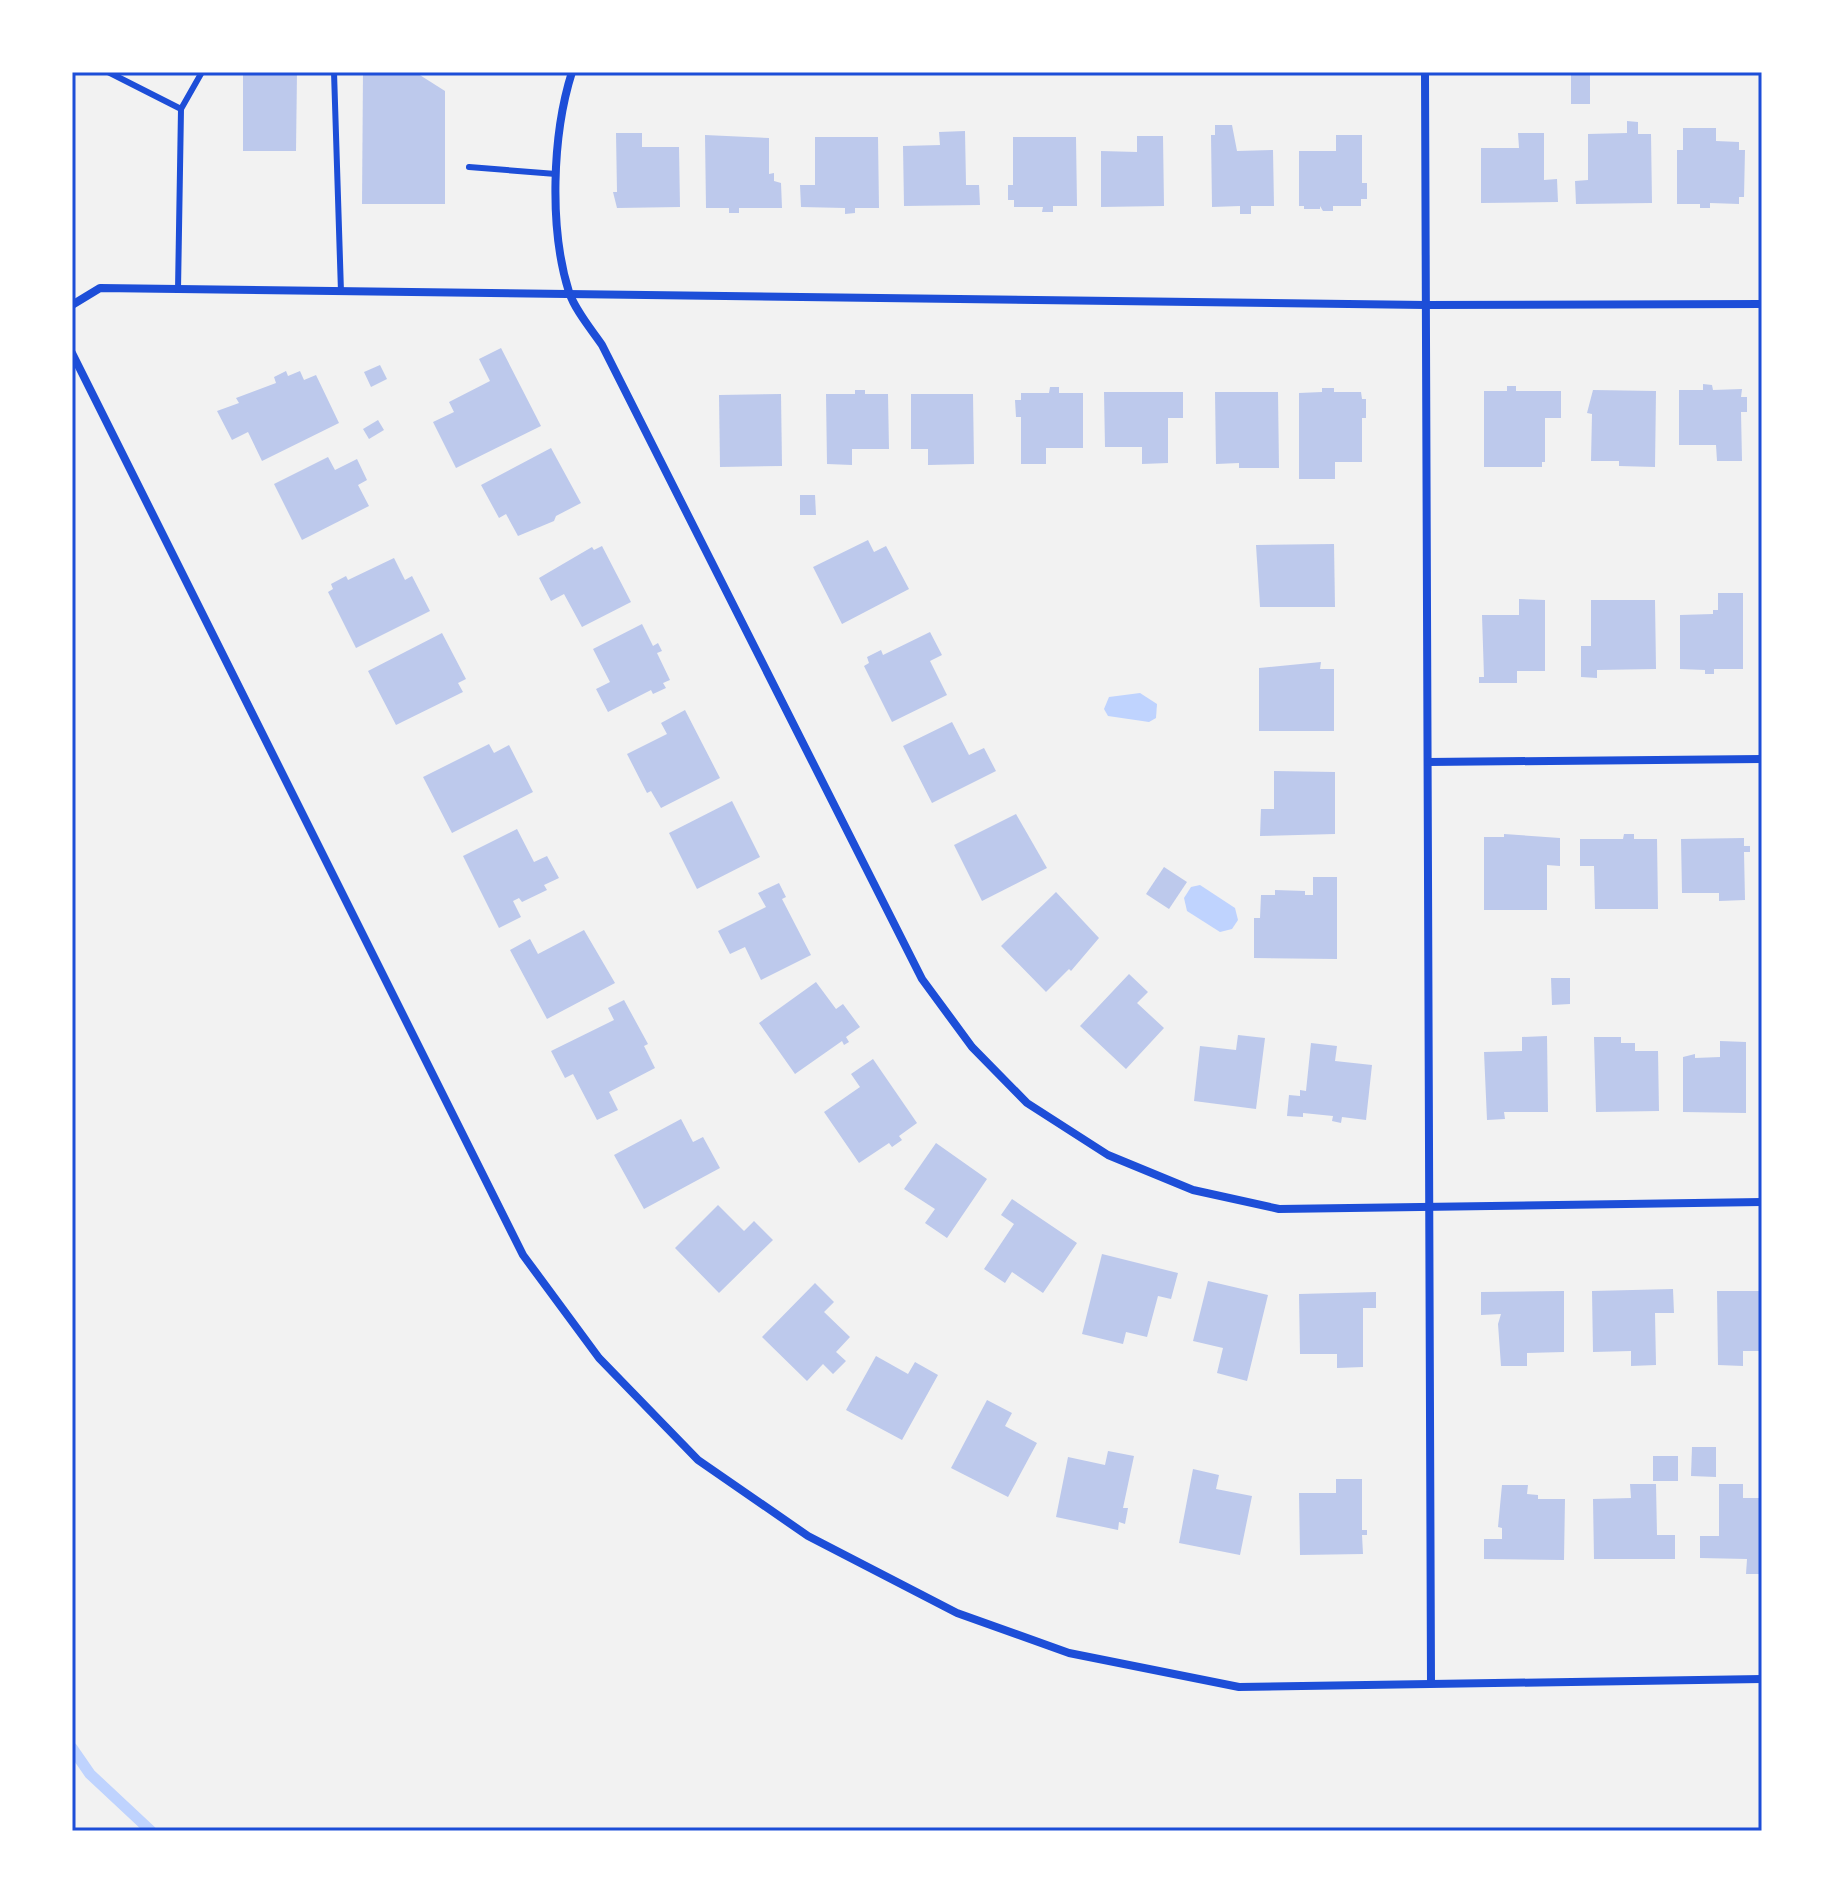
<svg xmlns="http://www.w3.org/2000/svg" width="1834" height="1903" font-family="Figtree,sans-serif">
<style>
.water{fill:#bfd3fe}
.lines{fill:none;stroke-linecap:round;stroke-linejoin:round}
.stream{stroke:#bfd3fe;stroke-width:11}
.building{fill:#bdc9ec}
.service{stroke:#1d4ed8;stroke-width:6}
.minor{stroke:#1d4ed8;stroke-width:8}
.neatline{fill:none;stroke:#1d4ed8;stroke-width:3}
</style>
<rect width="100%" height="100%" fill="#f2f2f2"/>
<!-- water -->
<g class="water">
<polygon points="1140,693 1157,704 1156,718 1149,722 1108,716 1104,709 1109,697"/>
<polygon points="1200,885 1235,908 1238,920 1232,929 1220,932 1187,911 1184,898 1191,887"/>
</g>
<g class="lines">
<!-- stream -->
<polyline class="stream" points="72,1748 90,1774 151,1831"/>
</g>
<!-- building -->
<g class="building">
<polygon points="243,72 297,72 296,151 243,151"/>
<polygon points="363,72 415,72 445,91 445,204 362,204"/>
<rect x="1571" y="72" width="19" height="32"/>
<polygon points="1627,121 1638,122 1638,134 1651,134 1652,203 1576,204 1575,181 1588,180 1588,134 1627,133"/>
<polygon points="1215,125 1232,125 1237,151 1273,150 1274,206 1251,206 1251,214 1240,214 1240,206 1212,207 1211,135 1215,135"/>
<polygon points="1683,128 1716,128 1716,141 1739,142 1739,150 1745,150 1744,197 1739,197 1739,204 1710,203 1710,208 1700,208 1700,204 1677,204 1677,150 1683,150"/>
<polygon points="965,131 966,185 979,185 980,205 904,206 903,146 940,145 939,132"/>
<polygon points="616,133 642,133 642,147 679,147 680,207 617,208 613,192 617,192"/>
<polygon points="1518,133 1544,133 1544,180 1557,179 1558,202 1481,203 1481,148 1519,148"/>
<polygon points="705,135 769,138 769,174 774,173 774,181 781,183 782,208 739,208 739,213 729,213 729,208 706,208"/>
<polygon points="1336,135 1362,135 1362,183 1367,183 1367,199 1361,199 1361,206 1333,206 1333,211 1323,211 1320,206 1320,209 1304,209 1304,206 1299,206 1299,151 1336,151"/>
<polygon points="1137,136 1163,136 1164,206 1101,207 1101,151 1137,152"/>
<polygon points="815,137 878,137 879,208 855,208 855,213 845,214 845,208 801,207 800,185 815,185"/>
<polygon points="1013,137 1076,137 1077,206 1053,206 1053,212 1042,212 1043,207 1014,207 1014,200 1008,200 1008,185 1013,185"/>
<polygon points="501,348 541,426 456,468 433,422 454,412 449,402 490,381 479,359"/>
<polygon points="380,365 387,379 371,387 364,372"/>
<polygon points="286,371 288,376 300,371 304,380 316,375 339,423 262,461 248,432 232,440 217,411 239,403 236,398 276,383 274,377"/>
<polygon points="1703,384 1712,385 1713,390 1742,389 1741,397 1747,397 1747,412 1741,412 1742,461 1717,461 1716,445 1679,445 1679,390 1703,390"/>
<polygon points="1507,386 1516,386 1516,391 1561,391 1561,418 1545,418 1545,462 1542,462 1542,467 1484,467 1484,391 1507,391"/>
<polygon points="1050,387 1059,387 1059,393 1083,393 1083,448 1046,448 1046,464 1021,464 1021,417 1016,417 1015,400 1021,400 1021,393 1049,393"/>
<polygon points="1322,388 1334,388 1334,392 1361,392 1362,399 1366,399 1366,418 1362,418 1362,462 1335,462 1335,479 1299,479 1299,393 1322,392"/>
<polygon points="855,390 865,390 865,394 888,394 889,449 852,449 852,465 827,464 826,394 855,394"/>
<polygon points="1593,390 1656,391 1655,467 1619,466 1619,461 1591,461 1592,414 1587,413"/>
<polygon points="1104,392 1183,392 1183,418 1168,418 1168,463 1142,464 1142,447 1105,447"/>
<polygon points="1215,392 1278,392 1279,468 1239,468 1239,463 1216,464"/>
<polygon points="781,394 782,466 720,467 719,395"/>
<polygon points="911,394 973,394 974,464 928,465 928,449 911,449"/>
<polygon points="378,420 384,430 369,439 363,429"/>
<polygon points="551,448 581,503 556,516 554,521 518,536 506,514 499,518 481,485"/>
<polygon points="328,457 335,470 357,459 367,480 358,485 369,506 302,540 274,484"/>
<polygon points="800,495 815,495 816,515 800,515"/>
<polygon points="868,540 874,552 886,546 909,589 842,624 813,567"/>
<polygon points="1334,544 1335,607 1260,607 1256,545"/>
<polygon points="602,546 631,602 582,627 564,594 551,601 539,578 592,547 594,550"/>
<polygon points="394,558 405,580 412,576 430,611 356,648 328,592 333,589 331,584 346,576 348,580"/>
<polygon points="1718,593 1743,593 1743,669 1714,669 1714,674 1705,674 1705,670 1680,669 1680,615 1713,614 1713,610 1718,610"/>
<polygon points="1519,599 1545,600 1545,671 1517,671 1517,683 1479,683 1479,677 1484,677 1482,615 1519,615"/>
<polygon points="1591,600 1655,600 1656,669 1597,670 1597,678 1581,677 1581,646 1591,646"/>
<polygon points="642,624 653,646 658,643 662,651 657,653 670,680 663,683 666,688 653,694 651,690 608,712 596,689 610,682 593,649"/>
<polygon points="930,632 942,655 930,661 947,695 892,722 864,666 869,663 867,657 881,650 883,655"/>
<polygon points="442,633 466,679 458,683 463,692 396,725 368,671"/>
<polygon points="1321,662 1320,669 1334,669 1334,731 1259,731 1259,668"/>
<polygon points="685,710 720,778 661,808 651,791 647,793 627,754 667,734 661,723"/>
<polygon points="952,722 969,755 984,748 996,771 932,803 903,746"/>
<polygon points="489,744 494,753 509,745 533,792 452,833 423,777"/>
<polygon points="1274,771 1335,772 1335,834 1260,836 1261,809 1274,809"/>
<polygon points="732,801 760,857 697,889 669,833"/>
<polygon points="1016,814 1047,868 982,901 954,845"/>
<polygon points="517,829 534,862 547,856 559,878 544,885 547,890 522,902 519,898 513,901 521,917 499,928 463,856"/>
<polygon points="1504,834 1560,838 1560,866 1547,865 1547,910 1484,910 1484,837 1504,837"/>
<polygon points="1624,834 1634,834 1634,839 1657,839 1658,909 1595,909 1594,866 1580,866 1580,839 1623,839"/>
<polygon points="1744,838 1744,846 1750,846 1750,852 1744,852 1745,900 1719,901 1719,893 1682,893 1681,839"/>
<polygon points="1164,867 1187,882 1169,909 1146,894"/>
<polygon points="1313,877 1337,877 1337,959 1254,958 1254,918 1260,918 1261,895 1275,895 1275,890 1305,891 1305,895 1313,895"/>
<polygon points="779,883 786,897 782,899 811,955 761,980 745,947 730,954 718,931 766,907 758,893"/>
<polygon points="1056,892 1099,938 1071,971 1069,969 1046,992 1001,946"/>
<polygon points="584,930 615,983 547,1019 510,950 530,939 538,954"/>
<polygon points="1129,974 1148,992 1137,1003 1164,1028 1126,1069 1080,1026"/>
<polygon points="1551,978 1570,978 1570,1004 1552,1005"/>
<polygon points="816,982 836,1009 843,1004 860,1027 846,1037 849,1042 844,1045 842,1041 795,1074 759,1023"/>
<polygon points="624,1000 648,1044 644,1046 655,1068 609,1092 618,1110 597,1120 573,1074 565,1078 551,1051 614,1020 608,1008"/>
<polygon points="1238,1035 1265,1038 1256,1109 1194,1101 1200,1046 1236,1050"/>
<polygon points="1547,1036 1548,1112 1504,1112 1505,1119 1487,1120 1484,1052 1522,1051 1522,1037"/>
<polygon points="1594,1037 1621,1037 1621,1043 1635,1043 1635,1051 1658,1051 1659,1111 1596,1112"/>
<polygon points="1720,1041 1746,1042 1746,1113 1683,1112 1683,1057 1695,1054 1695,1058 1720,1057"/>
<polygon points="1311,1043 1337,1046 1335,1061 1372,1065 1366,1120 1342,1117 1341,1123 1332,1121 1333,1116 1303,1113 1303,1117 1287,1116 1289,1095 1300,1096 1300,1090 1306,1091"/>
<polygon points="873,1059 917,1123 899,1136 902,1140 892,1147 889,1143 859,1163 824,1112 860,1087 851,1074"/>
<polygon points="681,1119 693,1142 703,1137 720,1168 644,1209 614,1155"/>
<polygon points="936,1143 987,1179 947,1238 925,1223 935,1209 904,1189"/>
<polygon points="1012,1199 1077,1243 1043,1293 1012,1272 1005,1283 984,1269 1014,1224 1001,1215"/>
<polygon points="718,1205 744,1231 754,1221 773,1240 719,1293 675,1248"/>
<polygon points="1102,1254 1178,1273 1171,1299 1158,1296 1147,1337 1126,1332 1123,1344 1082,1334"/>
<polygon points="1208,1281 1268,1295 1247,1381 1217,1373 1223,1348 1193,1341"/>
<polygon points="815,1283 834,1302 824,1312 850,1337 836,1352 846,1361 833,1374 823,1364 807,1381 762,1337"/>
<polygon points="1673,1289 1674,1313 1655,1313 1656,1365 1631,1366 1631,1351 1593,1352 1592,1291"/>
<polygon points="1564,1291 1564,1352 1527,1353 1527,1366 1501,1366 1498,1324 1501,1314 1481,1315 1481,1292"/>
<polygon points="1717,1291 1762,1291 1762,1351 1743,1351 1743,1366 1718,1365"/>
<polygon points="1376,1292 1376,1308 1363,1308 1363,1367 1337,1368 1337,1354 1300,1354 1299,1294"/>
<polygon points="876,1356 908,1374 915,1362 938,1375 902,1440 846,1410"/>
<polygon points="987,1400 1012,1413 1005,1426 1037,1443 1008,1497 951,1468"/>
<polygon points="1692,1447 1716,1447 1716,1477 1691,1476"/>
<polygon points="1108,1451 1134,1456 1123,1508 1128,1508 1125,1524 1119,1522 1118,1530 1056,1517 1068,1457 1105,1465"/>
<rect x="1653" y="1456" width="25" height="25"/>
<polygon points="1193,1469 1219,1475 1216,1489 1252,1496 1240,1555 1179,1543"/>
<polygon points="1336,1479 1362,1479 1362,1530 1367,1530 1367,1535 1362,1535 1363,1554 1300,1555 1299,1493 1336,1493"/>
<polygon points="1630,1484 1656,1484 1657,1535 1675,1535 1675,1559 1594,1559 1593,1499 1631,1498"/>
<polygon points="1719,1484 1743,1484 1743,1498 1762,1498 1762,1574 1746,1574 1747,1559 1700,1558 1700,1536 1719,1536"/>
<polygon points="1502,1485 1528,1485 1527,1494 1538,1495 1538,1499 1565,1499 1564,1560 1484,1559 1484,1539 1502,1539 1502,1528 1498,1527"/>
</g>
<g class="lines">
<!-- service -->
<g class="service">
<polyline points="108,72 181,109 178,290"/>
<polyline points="334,72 341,292"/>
<polyline points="181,109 202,72"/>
<polyline points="469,167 556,174"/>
</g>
<!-- minor -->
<g class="minor">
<path d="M572,72C552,135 549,229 569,292C575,310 591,329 602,345L922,979L972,1047L1027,1103L1108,1155L1193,1190L1279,1209L1762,1202"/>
<polyline points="1425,72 1431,1682"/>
<polyline points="72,305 100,288 1426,305 1762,304"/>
<polyline points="72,353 523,1255 599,1358 698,1460 808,1536 957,1613 1069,1653 1239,1687 1762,1679"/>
<polyline points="1428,762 1762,759"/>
</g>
</g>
<!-- border -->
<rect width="1834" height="1903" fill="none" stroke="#ffffff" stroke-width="148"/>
<rect x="74" y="74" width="1686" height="1755" class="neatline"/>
</svg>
